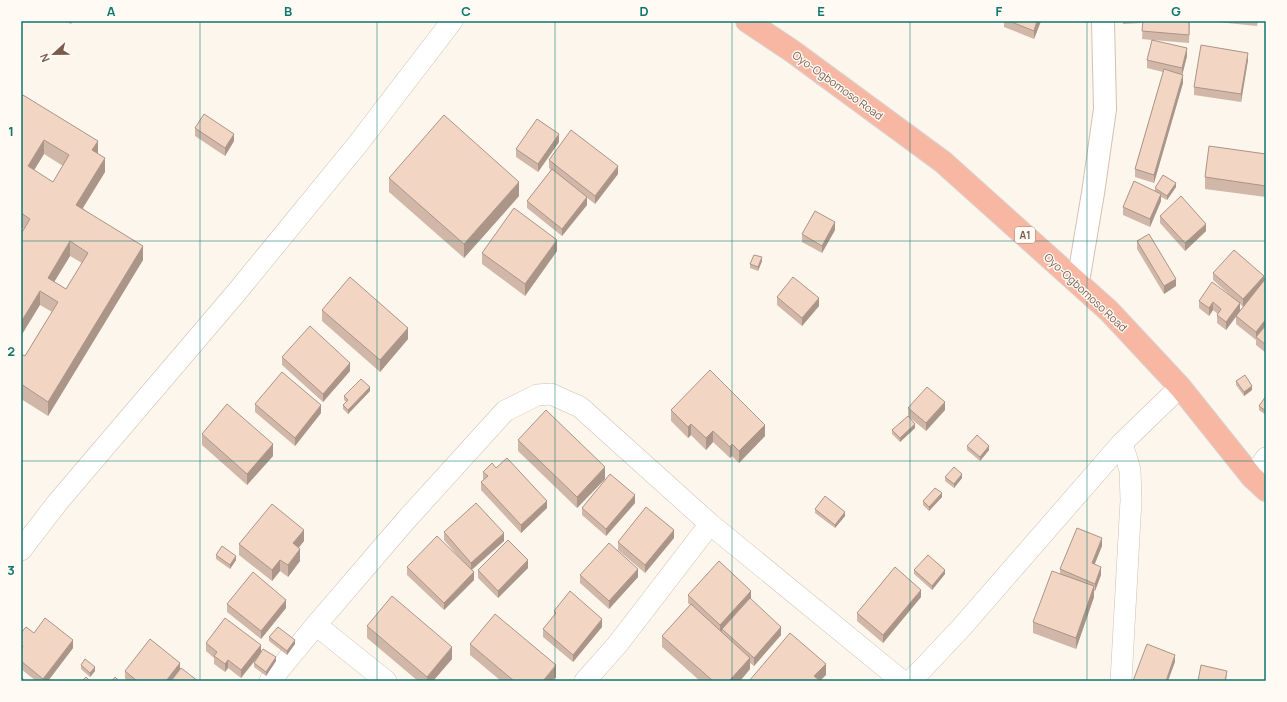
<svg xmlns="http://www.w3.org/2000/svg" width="1287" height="702" font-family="Manrope,sans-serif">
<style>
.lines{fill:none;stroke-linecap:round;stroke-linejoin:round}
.street-casing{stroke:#d1beb0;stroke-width:22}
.secondary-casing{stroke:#d6c0b0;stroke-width:24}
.highway-casing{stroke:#dad1cd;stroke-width:24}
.street{stroke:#fff;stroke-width:21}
.secondary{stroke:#fff;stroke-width:22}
.highway{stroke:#f7b7a3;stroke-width:22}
.wall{fill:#d1b7a8;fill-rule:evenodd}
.shaded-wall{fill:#aa9588}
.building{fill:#f3d5c3;stroke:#aa9588;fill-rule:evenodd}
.grid{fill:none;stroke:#0f766e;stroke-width:1;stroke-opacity:0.55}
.labels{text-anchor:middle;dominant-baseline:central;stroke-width:3;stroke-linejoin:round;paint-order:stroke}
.shield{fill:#fffaf3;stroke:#a28b7f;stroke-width:1}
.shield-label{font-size:10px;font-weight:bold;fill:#7a5c4d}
.street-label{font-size:11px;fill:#7a5c4d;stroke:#fffaf3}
.neatline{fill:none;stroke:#0f766e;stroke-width:1.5}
.grid-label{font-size:13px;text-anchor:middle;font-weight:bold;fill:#0f766e}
</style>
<rect width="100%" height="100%" fill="#fdf6ec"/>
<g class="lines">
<!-- street casing -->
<g class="street-casing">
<g id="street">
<polyline points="1252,477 1266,458"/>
<polyline points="21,550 57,503 236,293 357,145 452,21"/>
<polyline points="316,625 386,681"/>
<polyline points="270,681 316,625 406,520 505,411 537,395 551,394 580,407 710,524 902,681"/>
<polyline points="585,681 617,645 710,524"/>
<polyline points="911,681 961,628 1122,443 1180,387"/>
<polyline points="1121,681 1131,500 1130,470 1122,443"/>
</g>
</g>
<!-- secondary casing -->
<g class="secondary-casing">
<polyline id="secondary" points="1078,282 1093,193 1105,109 1103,21"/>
</g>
<!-- highway casing -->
<g class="highway-casing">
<polyline id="highway" points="747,21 792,51 943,162 1109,311 1180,387 1252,477 1266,490"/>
</g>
<!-- street -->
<use href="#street" class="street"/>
<!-- secondary -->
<use href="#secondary" class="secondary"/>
<!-- highway -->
<use href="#highway" class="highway"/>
</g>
<!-- wall -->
<g class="wall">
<polygon points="65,21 73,21 71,24"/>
<polygon points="1004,21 1041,21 1034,39 1004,27"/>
<polygon points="1123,21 1141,21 1141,23 1123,24"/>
<polygon points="1143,21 1190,21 1189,43 1153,40 1187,56 1182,75 1183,83 1154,183 1135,177 1135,169 1163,72 1147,68 1147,60 1152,40 1142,39"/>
<polygon points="1217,21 1258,21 1257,26 1217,22"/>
<polygon points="1248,60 1241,102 1194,95 1194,87"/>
<path d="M21,98L98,154L105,172L83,208L143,260L48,416L21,399V354L25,356L52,312L40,305L24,229L21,227ZM44,154L63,166L53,182L34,170ZM70,256L82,263L66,289L54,282Z"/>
<polygon points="195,128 234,141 225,156 195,136"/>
<polygon points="559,142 538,172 516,157 516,149"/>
<polygon points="1266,154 1266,197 1205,189 1205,177"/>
<polygon points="549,160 618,174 595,204 586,197 587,205 562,236 527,208 527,201 551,170 549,168"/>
<polygon points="389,178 519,196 464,258 389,192"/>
<polygon points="1176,187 1167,200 1161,197 1161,201 1150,227 1123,215 1123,207 1155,190 1155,188"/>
<polygon points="1160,216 1206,231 1185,251 1160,223"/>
<polygon points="835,230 822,253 802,242 802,234"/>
<polygon points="1137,241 1176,286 1164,294 1137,249"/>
<polygon points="557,251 525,296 482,264 482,253"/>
<polygon points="762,261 758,271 750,268 750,264"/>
<path d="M1213,273L1264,280L1266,278V353L1256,345V339V340L1236,324V317L1226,330L1217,323V315L1218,314L1213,310L1209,316L1199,308V301L1232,297L1213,280ZM1240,304L1243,307L1240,310Z"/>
<polygon points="777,297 819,306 802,326 777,305"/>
<polygon points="322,310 408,339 380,372 322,321"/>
<polygon points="282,357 350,371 323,402 282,365"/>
<polygon points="1236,381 1252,390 1244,396 1236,385"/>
<polygon points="370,391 348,414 343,409 343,405 346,402 344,400 344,396"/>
<polygon points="1266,396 1266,415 1259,410 1259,406"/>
<polygon points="255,404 321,413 295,446 255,412"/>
<polygon points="908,408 945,410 926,431 908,416"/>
<polygon points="671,410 765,436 739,463 732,456 730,458 713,442 706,450 691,435 688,438 671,421"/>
<polygon points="915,428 900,442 892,434 892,430"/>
<polygon points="202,434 273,456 247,485 202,445"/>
<polygon points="518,440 605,479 577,508 518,451"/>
<polygon points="967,446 989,450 980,461 967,450"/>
<polygon points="496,468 547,508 521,533 481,490 481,482 484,480 483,479 483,472"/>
<polygon points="945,477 962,478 954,488 945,481"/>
<polygon points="942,497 929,511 923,505 923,501"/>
<polygon points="635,503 606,536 582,515 582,508"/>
<polygon points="815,509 845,516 835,528 815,513"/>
<polygon points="444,532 504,541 472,570 474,580 444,610 407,575 407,567 464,563 444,540"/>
<polygon points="674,538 645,573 618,550 618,542"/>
<polygon points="304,541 298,548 300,561 288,577 280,571 272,581 239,555 239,544"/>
<polygon points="1102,546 1094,564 1101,575 1095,591 1094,591 1094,597 1076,649 1033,633 1033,622 1060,574 1060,569"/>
<polygon points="216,555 236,560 230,569 216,559"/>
<polygon points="528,568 498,598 478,578 478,570"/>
<polygon points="914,570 945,574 932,590 914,574"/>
<polygon points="580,575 638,577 609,609 580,583"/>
<polygon points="688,595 751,599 781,635 754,666 750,663 750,669 740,681 700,681 662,647 662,636 690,605 688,603"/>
<polygon points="921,597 883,643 857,621 857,613"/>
<polygon points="227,604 286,608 261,639 227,612"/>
<polygon points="554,611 602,627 573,662 543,637 543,629 554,616"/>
<polygon points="367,626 452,659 433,681 418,681 367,638"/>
<polygon points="21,633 34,633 73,648 48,681 36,681 21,669"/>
<polygon points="269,637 295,644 287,655 269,641"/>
<polygon points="206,643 261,645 241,678 228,668 225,672 214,664 214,658 206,651"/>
<polygon points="470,644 556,677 552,681 501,681 470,655"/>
<polygon points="276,661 266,676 254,667 254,663"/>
<polygon points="81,665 95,671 90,677 81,669"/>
<polygon points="180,670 198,681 128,681 125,679 125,671"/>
</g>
<!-- shaded-wall -->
<g class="shaded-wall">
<polygon points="1037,21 1041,21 1034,39 1034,31"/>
<polygon points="1187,48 1187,56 1182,76 1182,68"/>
<polygon points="1248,53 1248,60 1241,102 1241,94"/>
<polygon points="1183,75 1183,83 1154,183 1154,175"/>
<polygon points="234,134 234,141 225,156 225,148"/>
<polygon points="559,134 559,142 538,172 538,164"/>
<polygon points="44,140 44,154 28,180 28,166"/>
<polygon points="98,141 98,156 92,150"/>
<polygon points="105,158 105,172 76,219 76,205"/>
<polygon points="618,166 618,174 595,204 595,196"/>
<polygon points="519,182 519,196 464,258 464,244"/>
<polygon points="1176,183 1176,187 1167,200 1167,196"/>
<polygon points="1161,194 1161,201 1150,227 1150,219"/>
<polygon points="587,197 587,205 562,236 562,229"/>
<polygon points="835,222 835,230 822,253 822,246"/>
<polygon points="1206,224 1206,231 1185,251 1185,243"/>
<polygon points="557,240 557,251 525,296 525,284"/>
<polygon points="70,241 70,256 48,292 48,278"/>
<polygon points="143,246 143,260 48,416 48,402"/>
<polygon points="762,257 762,261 758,271 758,267"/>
<polygon points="1264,276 1264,284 1243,307 1243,299"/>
<polygon points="1176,279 1176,286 1164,294 1164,286"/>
<polygon points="40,291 40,305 21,336 21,322"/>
<polygon points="819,298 819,306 802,326 802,318"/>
<polygon points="1213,302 1213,310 1209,316 1209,308"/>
<polygon points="1240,303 1240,311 1226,330 1226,322"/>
<polygon points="1266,319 1266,327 1256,337 1256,340 1256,332"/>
<polygon points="408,328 408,339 380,372 380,360"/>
<polygon points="350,363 350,371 323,402 323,394"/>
<polygon points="1252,386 1252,390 1244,396 1244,392"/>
<polygon points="370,387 370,391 348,414 348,410"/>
<polygon points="945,402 945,410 926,431 926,423"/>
<polygon points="321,405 321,413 295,446 295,438"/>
<polygon points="691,424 691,435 688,438 688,427"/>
<polygon points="915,424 915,428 900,442 900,438"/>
<polygon points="765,425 765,436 739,463 739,451"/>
<polygon points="713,431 713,442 706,450 706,438"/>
<polygon points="273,444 273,456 247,485 247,474"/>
<polygon points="732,444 732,456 730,458 730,447"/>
<polygon points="989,446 989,450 980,461 980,457"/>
<polygon points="605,467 605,479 577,508 577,497"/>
<polygon points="962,474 962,478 954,488 954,484"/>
<polygon points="942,493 942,497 929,511 929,507"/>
<polygon points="635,495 635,503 606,536 606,529"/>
<polygon points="547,501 547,508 521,533 521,525"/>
<polygon points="845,512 845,516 835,528 835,525"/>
<polygon points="304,530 304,541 293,555 293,543"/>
<polygon points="674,530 674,538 645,573 645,565"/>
<polygon points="504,533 504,541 471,570 471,563"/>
<polygon points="1102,538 1102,546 1092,571 1092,563"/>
<polygon points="300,549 300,561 288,577 288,565"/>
<polygon points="236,556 236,560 230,569 230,565"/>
<polygon points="280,560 280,571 272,581 272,570"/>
<polygon points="528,560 528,568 498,598 498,591"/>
<polygon points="1101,567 1101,575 1095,591 1095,584"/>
<polygon points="638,569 638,577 609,609 609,601"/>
<polygon points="945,570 945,574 932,590 932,586"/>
<polygon points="474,572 474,580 444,610 444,603"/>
<polygon points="1094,586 1094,597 1076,649 1076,638"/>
<polygon points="921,590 921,597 883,643 883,635"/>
<polygon points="751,591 751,599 722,630 722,629 722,631 720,633 720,625"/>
<polygon points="286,600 286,608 261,639 261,631"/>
<polygon points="602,619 602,627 573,662 573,655"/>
<polygon points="781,627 781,635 754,666 754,658"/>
<polygon points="73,640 73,648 48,681 43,681 43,679"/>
<polygon points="295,640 295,644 287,655 287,651"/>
<polygon points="261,645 261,653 241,678 241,670"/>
<polygon points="452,647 452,659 433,681 427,681 427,677"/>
<polygon points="1175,655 1175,662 1168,681 1166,681"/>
<polygon points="276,657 276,661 266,676 266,672"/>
<polygon points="750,658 750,669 740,681 729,681"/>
<polygon points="228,660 228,668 225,672 225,664"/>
<polygon points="180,663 180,671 172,681 166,681"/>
<polygon points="826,664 826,675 820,681 814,676"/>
<polygon points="556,665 556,677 552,681 543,681"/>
<polygon points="95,667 95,671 90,677 90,673"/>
<polygon points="1227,671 1226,681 1225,681"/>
</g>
<!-- building -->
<g class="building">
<polygon points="1009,21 1037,21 1034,31"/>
<polygon points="1143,21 1189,21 1189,35 1142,31"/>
<polygon points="1152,40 1187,48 1182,68 1147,60"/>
<polygon points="1201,45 1248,53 1241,94 1194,87"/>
<polygon points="1164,69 1183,75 1154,175 1135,169"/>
<path d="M23,95L98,141L92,150L105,158L76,205L143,246L48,402L21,384V354L25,356L58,302L40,291L21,322V234L30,219L21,213V98ZM44,140L69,155L53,182L28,166ZM70,241L88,253L66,289L48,278Z"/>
<polygon points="204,114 234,134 225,148 195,128"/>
<polygon points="444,115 519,182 464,244 389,178"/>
<polygon points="537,119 559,134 538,164 516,149"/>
<polygon points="571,130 618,166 595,196 549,160"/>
<polygon points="1209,146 1266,154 1266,186 1205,177"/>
<polygon points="552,169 587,197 562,229 527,201"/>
<polygon points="1163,175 1176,183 1167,196 1155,188"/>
<polygon points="1134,181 1161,194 1150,219 1123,207"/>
<polygon points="1181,196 1206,224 1185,243 1160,216"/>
<polygon points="514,208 557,240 525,284 482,253"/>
<polygon points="815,211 835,222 822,246 802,234"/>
<polygon points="1149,234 1176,279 1164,286 1137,241"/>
<polygon points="1234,250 1264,276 1243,299 1213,273"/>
<polygon points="754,255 762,257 758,267 750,264"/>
<polygon points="350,277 408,328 380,360 322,310"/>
<polygon points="793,277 819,298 802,318 777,297"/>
<polygon points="1266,278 1266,319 1256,332 1236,316"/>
<polygon points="1212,282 1240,303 1226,322 1217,315 1221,309 1213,302 1209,308 1199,301"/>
<polygon points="1266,325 1266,345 1256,337"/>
<polygon points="310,326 350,363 323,394 282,357"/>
<polygon points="710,370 765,425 739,451 732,444 730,447 713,431 706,438 691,424 688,427 671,410"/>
<polygon points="282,372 321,405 295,438 255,404"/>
<polygon points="1245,375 1252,386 1244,392 1236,381"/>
<polygon points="361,379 370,387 348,410 343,405 348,400 344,396"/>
<polygon points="927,387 945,402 926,423 908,408"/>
<polygon points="1266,396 1266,411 1259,406"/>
<polygon points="227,404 273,444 247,474 202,434"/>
<polygon points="546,410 605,467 577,497 518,440"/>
<polygon points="908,416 915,424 900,438 892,430"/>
<polygon points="977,435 989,446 980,457 967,446"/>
<polygon points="507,458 547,501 521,525 481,482 488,476 483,472 492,463 496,468"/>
<polygon points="954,467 962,474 954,484 945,477"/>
<polygon points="610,474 635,495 606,529 582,508"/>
<polygon points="935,488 942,493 929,507 923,501"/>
<polygon points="825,496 845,512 835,525 815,509"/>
<polygon points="476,503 504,533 471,563 444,532"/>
<polygon points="272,504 304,530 293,543 300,549 288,565 280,560 272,570 239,544"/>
<polygon points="646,507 674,530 645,565 618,542"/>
<polygon points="1077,528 1102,538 1092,563 1101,567 1095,584 1060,569"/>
<polygon points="437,536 474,572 444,603 407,567"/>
<polygon points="508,540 528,560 498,591 478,570"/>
<polygon points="609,543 638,569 609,601 580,575"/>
<polygon points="222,546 236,556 230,565 216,555"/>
<polygon points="928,555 945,570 932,586 914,570"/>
<polygon points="719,561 751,591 720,625 688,595"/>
<polygon points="895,567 921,590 883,635 857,613"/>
<polygon points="1052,571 1094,586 1076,638 1033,622"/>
<polygon points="253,572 286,600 261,631 227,604"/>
<polygon points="570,591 602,619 573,655 543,629 556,613 554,611"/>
<polygon points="392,596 452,647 427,677 367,626"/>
<polygon points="750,598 781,627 754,658 722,629"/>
<polygon points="691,604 750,658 729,681 713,681 662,636"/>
<polygon points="495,614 556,665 543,681 514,681 470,644"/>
<polygon points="45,618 73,640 43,679 21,661 21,649 23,646 21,644 21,633 26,627 34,633"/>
<polygon points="225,618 261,645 241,670 228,660 225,664 214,656 217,652 206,643"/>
<polygon points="278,627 295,640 287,651 269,637"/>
<polygon points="790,633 826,664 814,676 820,681 749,681"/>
<polygon points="150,639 180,663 166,681 137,681 125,671"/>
<polygon points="1147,644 1175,655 1166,681 1133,681"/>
<polygon points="263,649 276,657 266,672 254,663"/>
<polygon points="85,659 95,667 90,673 81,665"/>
<polygon points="1201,665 1227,671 1225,681 1198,681"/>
<polygon points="181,668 198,681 171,681"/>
<polygon points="21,677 25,681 21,681"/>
<polygon points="86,677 90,681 82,681"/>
<polygon points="115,677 119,681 112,681"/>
</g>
<!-- grid -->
<path class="grid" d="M200,21V681M377,21V681M555,21V681M732,21V681M910,21V681M1087,21V681M21,241H1266M21,461H1266"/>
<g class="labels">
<!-- shield labels -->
<rect class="shield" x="1015" y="227" width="20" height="16" rx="3"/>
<g class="shield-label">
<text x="1025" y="235">A1</text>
</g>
<!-- street labels -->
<g class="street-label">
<text transform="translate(838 85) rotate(36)">Oyo-Ogbomoso Road</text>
<text transform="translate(1086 292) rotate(43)">Oyo-Ogbomoso Road</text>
</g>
</g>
<!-- border -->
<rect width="1287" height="702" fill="none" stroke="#fffaf3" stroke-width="44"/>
<!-- north arrow -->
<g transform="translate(54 54) rotate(248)" stroke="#fffaf3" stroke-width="3" paint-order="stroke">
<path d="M0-3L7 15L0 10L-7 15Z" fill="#7a5c4d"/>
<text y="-6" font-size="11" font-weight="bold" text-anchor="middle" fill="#7a5c4d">N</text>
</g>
<rect x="22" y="22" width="1243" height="658" class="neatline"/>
<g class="grid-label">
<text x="111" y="16">A</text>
<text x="288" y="16">B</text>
<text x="466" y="16">C</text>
<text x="644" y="16">D</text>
<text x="821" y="16">E</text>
<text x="999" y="16">F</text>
<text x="1176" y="16">G</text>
<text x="11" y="136">1</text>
<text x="11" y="356">2</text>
<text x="11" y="575">3</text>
</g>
</svg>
